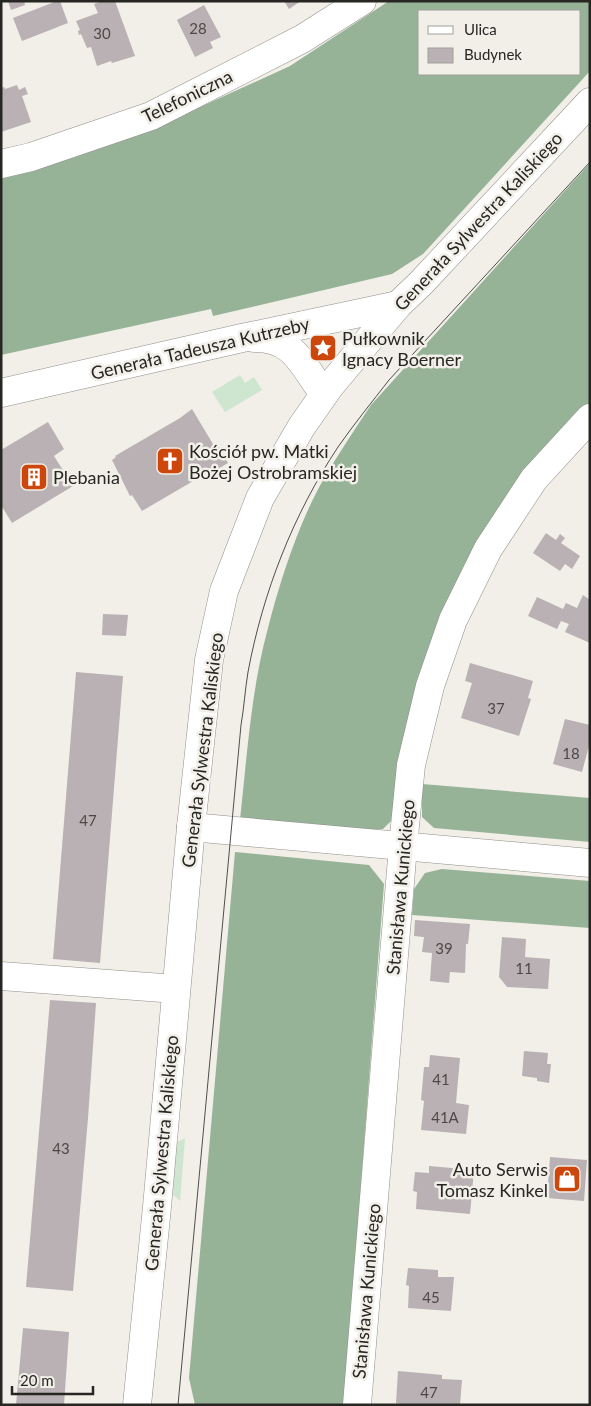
<svg xmlns="http://www.w3.org/2000/svg" width="591" height="1406" font-family="Lato,sans-serif">
<style>
.green{fill:#cee5cf}
.forest{fill:#96b397;fill-rule:evenodd}
.building{fill:#b9b1b3}
.lines{fill:none;stroke-linecap:round;stroke-linejoin:round}
.minor-casing{stroke:#928f8a;stroke-width:29}
.minor{stroke:#fff;stroke-width:28}
.tram{stroke:#504e4b;stroke-width:1}
.labels{text-anchor:middle;dominant-baseline:central;stroke-width:5;stroke-linejoin:round;paint-order:stroke}
.number-label{font-size:15px;fill:#4c4947}
.street-label{font-size:18px;fill:#272623;stroke:#f1efe8}
.poi-label{font-size:18px;fill:#272623;stroke:#f1efe8;text-anchor:start}
</style>
<rect width="100%" height="100%" fill="#f1efe8"/>
<!-- green -->
<g class="green">
<polygon points="240,375 245,383 254,377 262,390 225,412 212,392"/>
<polygon points="185,1138 180,1201 170,1192 174,1144"/>
</g>
<!-- forest -->
<g class="forest">
<path d="M389,1H590V71L423,254L392,274L213,316L211,309L1,355V176L156,127L290,66ZM420,11H580V74H420Z"/>
<path d="M590,163V407L526,478L401,763L391,821L383,829L357,832L240,820C247,756 251,690 268,628C280,581 298,525 322,482C337,456 354,430 371,405Z"/>
<polygon points="422,784 590,798 590,842 434,828 422,817"/>
<polygon points="235,852 369,865 384,884 344,1405 195,1405 189,1378"/>
<polygon points="442,869 590,881 590,928 412,915 414,889 425,873"/>
</g>
<!-- building -->
<g class="building">
<polygon points="8,1 24,1 25,5 11,10"/>
<polygon points="57,1 60,1 68,23 22,41 13,18"/>
<polygon points="102,1 115,1 135,56 112,63 111,61 97,66 91,47 87,48 81,34 79,35 78,31 80,30 76,21 98,13 94,4"/>
<polygon points="284,1 301,1 289,9"/>
<polygon points="204,5 221,37 210,42 213,48 195,57 177,20"/>
<polygon points="17,85 19,90 25,87 28,94 22,96 31,122 1,132 1,88 4,87 5,89"/>
<polygon points="192,409 216,449 219,447 228,463 213,472 212,470 142,511 132,495 130,496 112,460 116,457 115,456 180,418"/>
<polygon points="48,422 64,449 54,456 73,486 12,523 1,505 1,450"/>
<polygon points="546,533 556,540 560,534 565,538 561,543 580,556 572,569 565,564 560,571 533,553"/>
<polygon points="583,595 590,600 590,643 565,632 569,624 561,621 557,629 528,616 537,597 563,609 566,603 577,608"/>
<polygon points="103,614 128,615 126,636 102,635"/>
<polygon points="470,663 533,681 528,698 531,699 519,736 461,718 472,683 465,681"/>
<polygon points="76,672 123,676 100,963 53,959"/>
<polygon points="565,719 590,725 590,742 582,772 553,764"/>
<polygon points="415,920 470,924 468,944 466,944 465,973 450,972 449,983 430,981 432,953 422,952 424,937 414,936"/>
<polygon points="502,937 526,939 525,957 550,959 548,989 507,987 499,977"/>
<polygon points="50,1000 96,1003 88,1118 73,1291 26,1287"/>
<polygon points="524,1051 548,1053 547,1064 551,1064 549,1083 537,1081 537,1078 522,1076"/>
<polygon points="430,1055 460,1058 456,1103 469,1105 466,1134 421,1130 424,1101 421,1100 424,1067 429,1067"/>
<polygon points="550,1157 587,1160 584,1201 547,1198"/>
<polygon points="429,1166 474,1170 470,1214 416,1209 417,1192 413,1191 415,1172 429,1173"/>
<polygon points="408,1268 438,1270 438,1277 454,1277 451,1311 408,1308 409,1286 406,1285"/>
<polygon points="23,1328 69,1332 64,1405 16,1405"/>
<polygon points="398,1371 432,1374 442,1375 442,1379 462,1380 460,1405 404,1405 396,1403"/>
</g>
<g class="lines">
<!-- minor casing -->
<g class="minor-casing">
<g id="minor">
<polyline points="1,164 31,157 151,116 302,39 362,1"/>
<path d="M254,338C294,337 302,365 324,394"/>
<polyline points="1,393 242,338 398,305"/>
<polyline points="191,827 590,863"/>
<polyline points="1,976 176,989"/>
<polyline points="137,1405 157,1207 191,827 209,660 224,591 260,498 302,426 330,386 398,305 421,283 590,102"/>
<polyline points="357,1405 403,846 411,765 430,686 453,620 488,549 534,479 590,418"/>
</g>
</g>
<!-- minor -->
<use href="#minor" class="minor"/>
<!-- tram -->
<path class="tram" d="M178,1405L241,725C244,708 245,690 248,672C263,592 293,515 338,447C354,424 372,402 389,380L590,162"/>
</g>
<!-- icons -->
<defs>
<g id="sight-square" transform="scale(1.4375)"><rect x="-9" y="-9" width="18" height="18" rx="4" fill="#cd470c" stroke="#f1efe8"/><path d="M0-6L1.8-2.2L6-1.7L2.9 1.2L3.7 5.4L0 3.3L-3.7 5.4L-2.9 1.2L-6-1.7L-1.8-2.2Z" fill="#fff"/></g>
<g id="church-square" transform="scale(1.4375)"><rect x="-9" y="-9" width="18" height="18" rx="4" fill="#cd470c" stroke="#f1efe8"/><path d="M-1.2-6h2.4v3.5h3.3v2.4h-3.3V6h-2.4V-.1h-3.3v-2.4h3.3Z" fill="#fff"/></g>
<g id="building-square" transform="scale(1.4375)"><rect x="-9" y="-9" width="18" height="18" rx="4" fill="#cd470c" stroke="#f1efe8"/><path d="M-4-6H4V6H1V3H-1V6H-4ZM-2.5-4.3h1.7v1.8h-1.7ZM.8-4.3h1.7v1.8H.8ZM-2.5-1h1.7V.8h-1.7ZM.8-1h1.7V.8H.8Z" fill="#fff"/></g>
<g id="shop-square" transform="scale(1.4375)"><rect x="-9" y="-9" width="18" height="18" rx="4" fill="#cd470c" stroke="#f1efe8"/><path d="M-5-2.5h2.3a2.7 3.5 0 0 1 5.4 0H5L5.5 6h-11ZM-1.5-2.5h3a1.5 2.3 0 0 0-3 0Z" fill="#fff"/></g>
</defs>
<g fill-rule="evenodd">
<use href="#sight-square" x="323" y="348"/>
<use href="#church-square" x="170" y="461"/>
<use href="#building-square" x="34" y="477"/>
<use href="#shop-square" x="567" y="1179"/>
</g>
<g class="labels">
<!-- number labels -->
<g class="number-label">
<text x="198" y="28">28</text>
<text x="102" y="33">30</text>
<text x="496" y="708">37</text>
<text x="571" y="753">18</text>
<text x="88" y="820">47</text>
<text x="444" y="948">39</text>
<text x="524" y="968">11</text>
<text x="441" y="1079">41</text>
<text x="445" y="1117">41A</text>
<text x="61" y="1148">43</text>
<text x="431" y="1297">45</text>
<text x="429" y="1392">47</text>
</g>
<!-- street labels -->
<g class="street-label">
<text transform="translate(187 96) rotate(-26)">Telefoniczna</text>
<text transform="translate(478 221) rotate(-47)">Generała Sylwestra Kaliskiego</text>
<text transform="translate(200 348) rotate(-13)">Generała Tadeusza Kutrzeby</text>
<text transform="translate(202 750) rotate(-83)">Generała Sylwestra Kaliskiego</text>
<text transform="translate(400 887) rotate(-85)">Stanisława Kunickiego</text>
<text transform="translate(161 1153) rotate(-85)">Generała Sylwestra Kaliskiego</text>
<text transform="translate(366 1291) rotate(-85)">Stanisława Kunickiego</text>
</g>
<!-- poi labels -->
<g class="poi-label">
<text x="342" y="338">Pułkownik<tspan x="342" dy="21">Ignacy Boerner</tspan></text>
<text x="189" y="451">Kościół pw. Matki<tspan x="189" dy="21">Bożej Ostrobramskiej</tspan></text>
<text x="53" y="477">Plebania</text>
<text x="548" y="1169" text-anchor="end">Auto Serwis<tspan x="548" dy="21">Tomasz Kinkel</tspan></text>
</g>
</g>
<!-- border -->
<rect width="591" height="1406" fill="none" stroke="#272623" stroke-width="5"/>
<!-- legend -->
<rect x="418" y="10" width="162" height="65" fill="#f1efe8" stroke="#a09f99"/>
<rect x="428" y="26" width="25" height="8" fill="#ffffff" stroke="#a09f99"/>
<text x="464" y="35" font-size="15" fill="#272623">Ulica</text>
<rect x="428" y="48" width="25" height="15" fill="#b9b1b3" stroke="#a09f99"/>
<text x="464" y="60" font-size="15" fill="#272623">Budynek</text>
<!-- scale -->
<path d="M12 1386v8h81v-8" fill="none" stroke="#272623" stroke-width="2.5"/>
<text x="20" y="1386" font-size="15" fill="#272623" stroke="#f1efe8" stroke-width="4" paint-order="stroke">20 m</text>
</svg>
